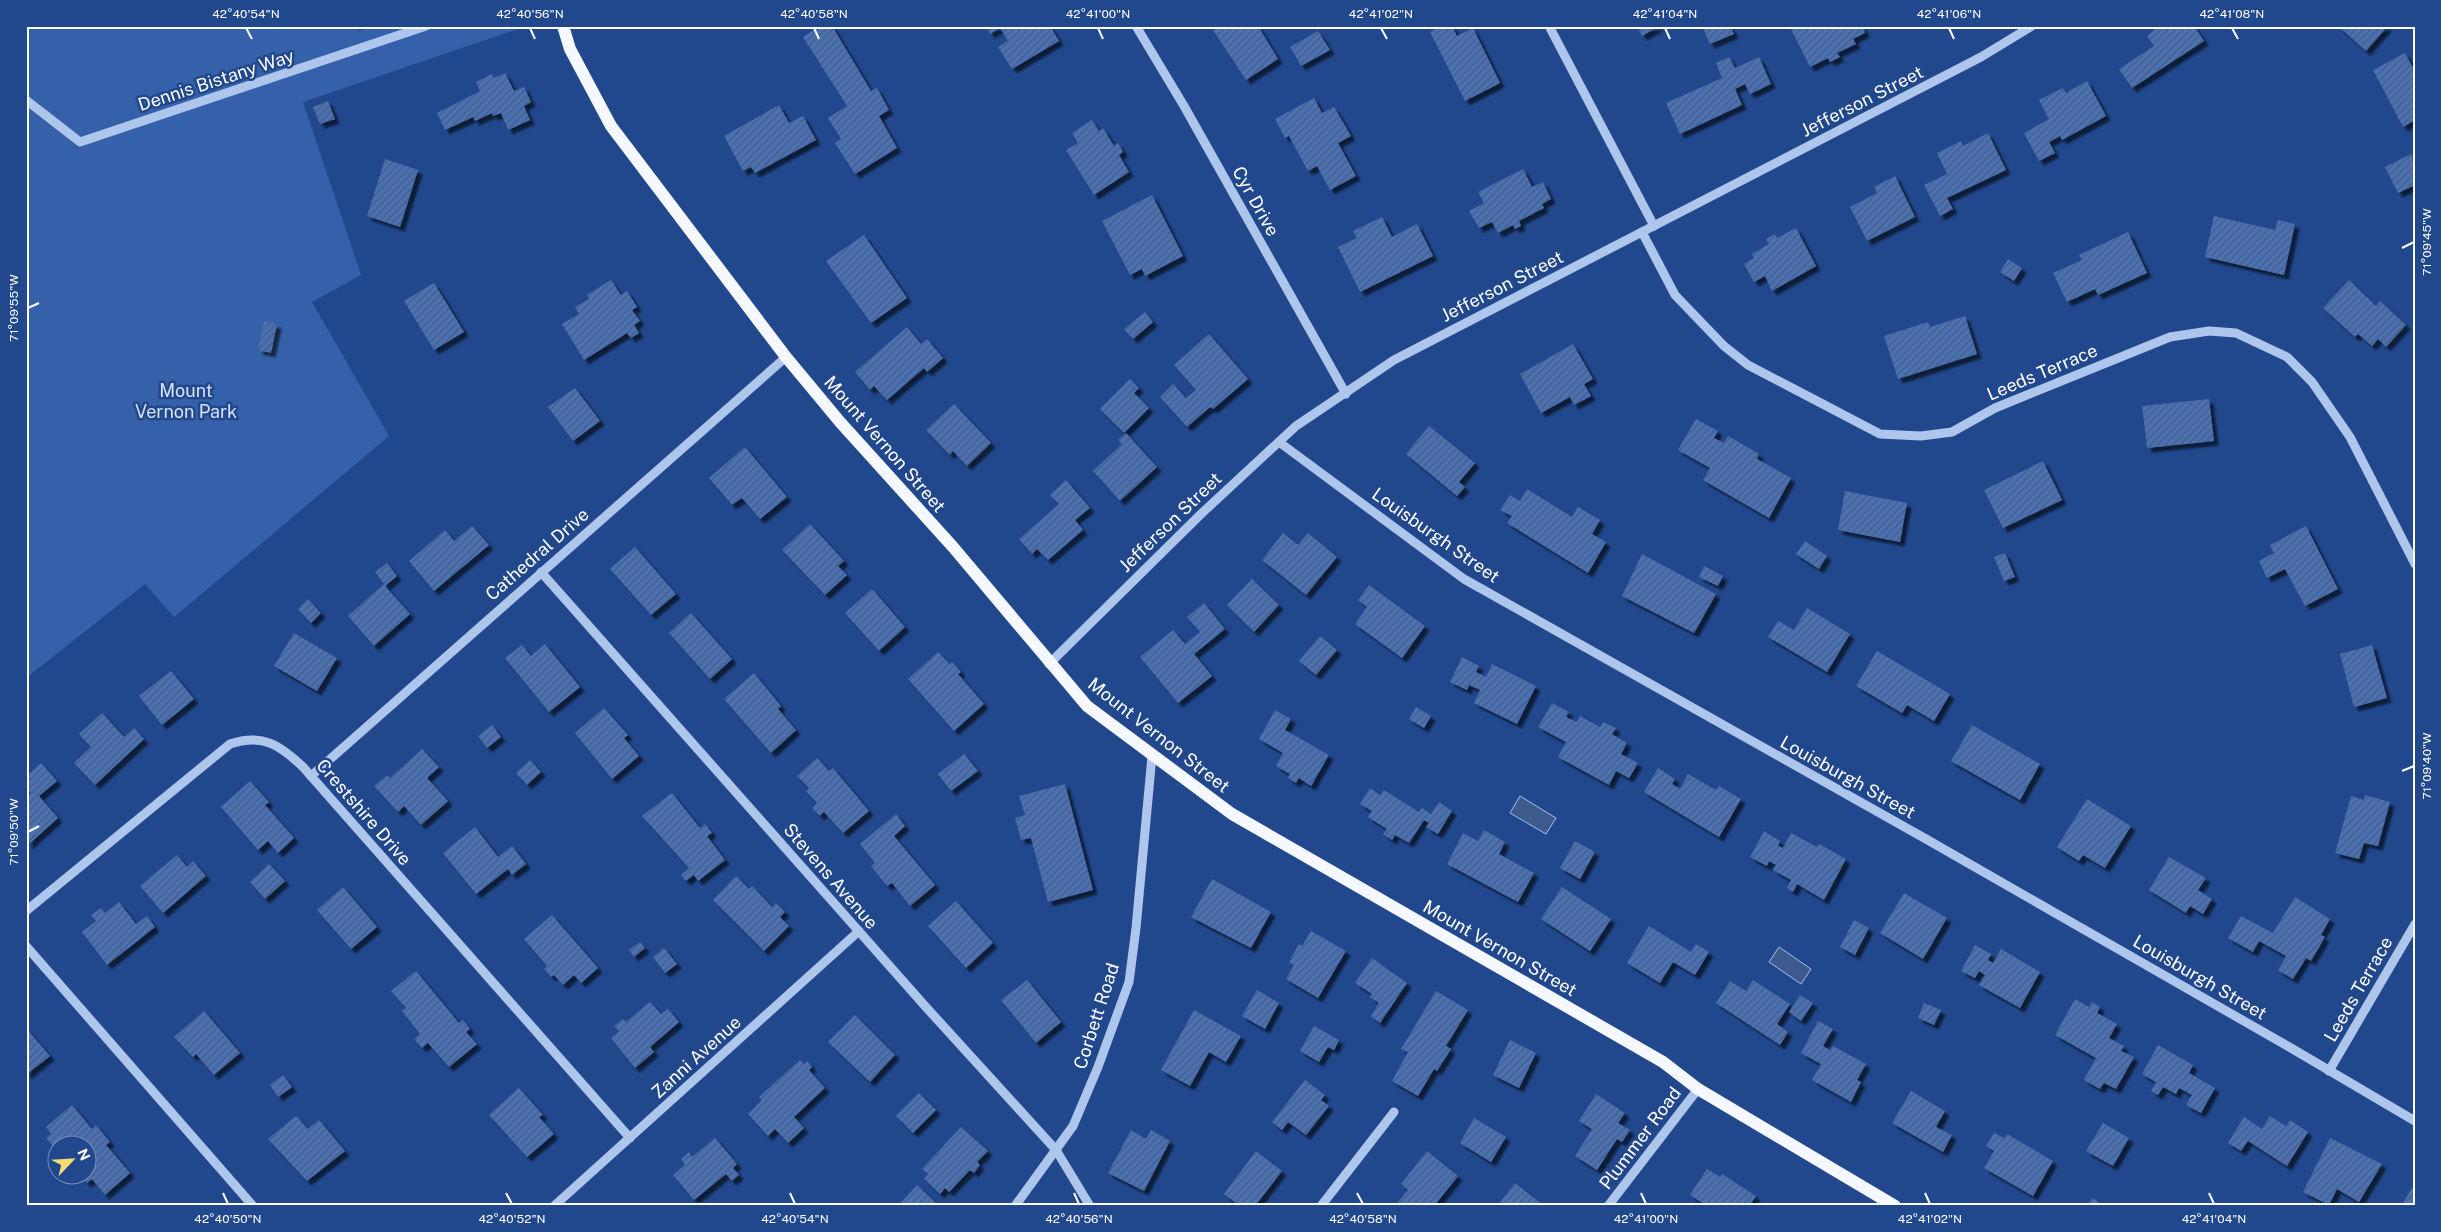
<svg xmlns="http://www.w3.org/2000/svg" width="2441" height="1232" font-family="'Public Sans',sans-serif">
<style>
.green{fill:#3561aa}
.water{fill:#3e5a8c;stroke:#a3c0ed}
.building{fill:url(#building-hatch);filter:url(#shadow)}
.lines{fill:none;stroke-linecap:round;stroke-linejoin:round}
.minor{stroke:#afc6ec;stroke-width:9}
.major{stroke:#f5f8ff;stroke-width:12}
.ticks{fill:none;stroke:#fff;stroke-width:2}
.labels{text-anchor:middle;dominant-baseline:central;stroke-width:5;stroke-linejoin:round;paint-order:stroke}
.street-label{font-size:18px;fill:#fff;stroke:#21488d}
.park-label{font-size:18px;fill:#d5e2f9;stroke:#21488d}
.neatline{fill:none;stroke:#fff;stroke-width:2}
.ticks-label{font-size:12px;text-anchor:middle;fill:#fff}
</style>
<defs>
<pattern id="building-hatch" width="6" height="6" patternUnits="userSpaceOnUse" patternTransform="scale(1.25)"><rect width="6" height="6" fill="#4a71b4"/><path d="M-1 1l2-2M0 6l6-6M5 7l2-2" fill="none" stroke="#4b5d7b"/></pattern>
<filter id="shadow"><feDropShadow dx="4.5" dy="4.5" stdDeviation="1" flood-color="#0009"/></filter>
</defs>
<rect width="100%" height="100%" fill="#21488d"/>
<!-- green -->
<polygon class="green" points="26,26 356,26 359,31 371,26 527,26 303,102 361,275 312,302 389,436 174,617 145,584 26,678"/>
<!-- water -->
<g class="water">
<polygon points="1520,796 1556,818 1546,834 1510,813"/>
<polygon points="1779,947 1811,969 1801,984 1769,962"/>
</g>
<!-- building -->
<g class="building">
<polygon points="820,26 832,26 871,91 877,88 889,110 879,116 897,148 855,174 835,143 841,139 828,118 847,106 803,37"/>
<polygon points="986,26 1050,26 1059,41 1012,69 998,47 1008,41 1000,28 990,34"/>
<polygon points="1218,26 1258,26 1278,59 1246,80 1213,30"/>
<polygon points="1441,26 1452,26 1457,36 1473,28 1500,83 1465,101 1430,32"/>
<polygon points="1637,26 1660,26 1642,36"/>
<polygon points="1702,26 1730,26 1734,34 1710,44"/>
<polygon points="1796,26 1862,26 1865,33 1853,39 1856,44 1837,53 1840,57 1830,62 1828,58 1810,67 1791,29"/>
<polygon points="2159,26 2194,26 2204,41 2132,88 2119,69 2154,46 2147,36"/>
<polygon points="2338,26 2388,26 2366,51"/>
<polygon points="1318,31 1330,50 1301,66 1290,47"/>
<polygon points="2405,53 2415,72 2415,120 2403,127 2373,70"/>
<polygon points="1729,57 1735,68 1759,57 1771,84 1750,94 1745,84 1735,89 1742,105 1680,134 1666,103 1722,78 1716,63"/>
<polygon points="505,73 514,91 524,87 531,102 524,106 530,120 508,130 501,113 493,116 492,113 475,121 473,117 445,130 437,113 480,91 476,82 492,74 494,78"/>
<polygon points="2087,81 2106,116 2062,140 2060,136 2049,142 2055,153 2039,161 2024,133 2049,119 2039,100 2063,88 2066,93"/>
<polygon points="1314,98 1322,113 1334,107 1351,136 1338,143 1356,176 1330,190 1317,166 1308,171 1289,136 1285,138 1275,119"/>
<polygon points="328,101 335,119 320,124 313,107"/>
<polygon points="779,105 789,123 803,116 816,140 755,173 751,167 743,171 724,136"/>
<polygon points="1092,120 1099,131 1103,128 1114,146 1118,143 1123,152 1119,155 1129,172 1094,195 1066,150 1078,143 1072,133"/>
<polygon points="1988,133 2006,170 1947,198 1953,209 1940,216 1924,185 1947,174 1937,153 1961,141 1963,146"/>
<polygon points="2411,154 2415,163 2415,185 2398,193 2385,167"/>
<polygon points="385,159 418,170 400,227 367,216"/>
<polygon points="1523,169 1532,187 1543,182 1551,199 1542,204 1544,208 1519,221 1521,226 1515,229 1513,225 1498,233 1492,222 1479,228 1469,211 1484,203 1478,192"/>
<polygon points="1895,176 1915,217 1867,241 1850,207 1877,193 1874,187"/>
<polygon points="1152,195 1183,256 1145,276 1142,269 1130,275 1102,221"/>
<polygon points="2214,216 2275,230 2278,220 2295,224 2284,275 2205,257"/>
<polygon points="1382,217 1392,237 1417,224 1433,256 1360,292 1338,247 1357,238 1353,231"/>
<polygon points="1796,228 1816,266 1772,291 1765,276 1754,282 1744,264 1754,258 1752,254 1769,244 1766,239 1775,234 1777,238"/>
<polygon points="2128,232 2147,273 2098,295 2095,289 2067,302 2053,273 2082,260 2079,255"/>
<polygon points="864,235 907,298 871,323 826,261"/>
<polygon points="2008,259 2022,268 2014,281 2000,272"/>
<polygon points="611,280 621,295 627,291 637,307 632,310 640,321 634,325 639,333 631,338 627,333 584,360 562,324 579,314 575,307 589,299 587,295"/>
<polygon points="2349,280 2376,306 2380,301 2406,325 2386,347 2378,339 2372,346 2358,334 2355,337 2323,308"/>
<polygon points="434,283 464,332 434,350 404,301"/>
<polygon points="1145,312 1153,322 1133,339 1124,329"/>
<polygon points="1965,316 1977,354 1898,379 1884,336 1928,322 1930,327"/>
<polygon points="264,321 277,324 271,353 258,350"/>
<polygon points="907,327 921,344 927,339 943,358 927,372 924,368 887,400 874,386 870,390 855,372"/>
<polygon points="1209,334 1248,379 1213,409 1210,407 1187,427 1160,397 1173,384 1186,398 1196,390 1174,365"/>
<polygon points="1573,344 1593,379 1584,384 1591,396 1574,405 1570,397 1541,413 1520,374"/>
<polygon points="1130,379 1139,388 1134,393 1149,408 1124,433 1100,409"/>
<polygon points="575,388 600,421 573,441 548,407"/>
<polygon points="2209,399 2214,441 2147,448 2142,406"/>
<polygon points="954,404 991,443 967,466 953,451 950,455 926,430"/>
<polygon points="1696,419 1718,431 1714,438 1724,443 1728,436 1759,454 1757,459 1791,478 1769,518 1703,480 1710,468 1678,450"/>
<polygon points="1429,426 1475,463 1459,482 1465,487 1457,496 1406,454"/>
<polygon points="1126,433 1157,467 1120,501 1093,471 1122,444 1118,440"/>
<polygon points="745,447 787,497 760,519 742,498 732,505 709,478"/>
<polygon points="2043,461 2062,500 2003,528 1984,490"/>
<polygon points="1066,480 1090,508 1075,520 1083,530 1048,560 1037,549 1032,554 1019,539 1059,504 1050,495"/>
<polygon points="1527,489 1572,517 1578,507 1600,520 1592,534 1606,542 1588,573 1507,523 1512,516 1500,510 1510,495 1520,501"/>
<polygon points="1845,491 1907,503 1900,542 1838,530"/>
<polygon points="810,524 844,561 838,566 847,575 825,595 782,550"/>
<polygon points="472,526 489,545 434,591 409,561 445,530 454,541"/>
<polygon points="2306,526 2338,589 2305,606 2285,569 2267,578 2259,561 2274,553 2270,545"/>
<polygon points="1283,533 1298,545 1308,533 1337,557 1306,595 1262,560"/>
<polygon points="1805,541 1827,556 1819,569 1796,554"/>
<polygon points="635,547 676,594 651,615 610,569"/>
<polygon points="2005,553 2015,577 2004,581 1994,557"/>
<polygon points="1642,554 1716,594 1694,633 1622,596"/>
<polygon points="387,563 397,576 385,586 410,614 374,646 348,616 384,584 375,572"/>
<polygon points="1704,566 1723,576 1718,586 1699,577"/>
<polygon points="1252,579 1279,605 1254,632 1227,605"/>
<polygon points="1369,585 1425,626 1402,658 1355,624 1367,607 1358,600"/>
<polygon points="872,589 905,627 879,651 845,613"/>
<polygon points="308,599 321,613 311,623 298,609"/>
<polygon points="1204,603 1225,629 1194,654 1212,676 1178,703 1140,657 1173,630 1185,644 1200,632 1187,617"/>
<polygon points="1807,608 1850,634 1827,672 1768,637 1778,621 1794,630"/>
<polygon points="691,613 732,659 710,679 669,633"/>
<polygon points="294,633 337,658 317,691 274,666"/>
<polygon points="1320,636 1337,650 1316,675 1299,661"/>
<polygon points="545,644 580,687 549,712 505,658 522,645 531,656"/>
<polygon points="2372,645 2387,698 2354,707 2340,654"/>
<polygon points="1877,651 1950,694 1934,721 1907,705 1902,713 1856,686"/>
<polygon points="938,652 950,664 952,662 961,672 958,674 984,704 954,731 908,679"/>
<polygon points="1462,657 1479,666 1476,672 1486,677 1492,664 1536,686 1517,724 1474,703 1480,690 1469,685 1467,690 1450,682"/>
<polygon points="171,671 194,699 162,725 139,696"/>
<polygon points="754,673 781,706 778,709 796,730 771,753 724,699"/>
<polygon points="1552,703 1569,712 1566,717 1577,722 1580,716 1600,727 1603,722 1616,728 1612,734 1627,743 1621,754 1638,763 1629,778 1616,771 1609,785 1558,757 1566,742 1538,727"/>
<polygon points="1416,707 1431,716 1424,728 1409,719"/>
<polygon points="604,708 628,735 624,738 639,756 612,779 575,733"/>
<polygon points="1275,710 1291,719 1285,730 1329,755 1311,786 1299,778 1296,783 1288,778 1290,774 1276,766 1283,753 1259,739"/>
<polygon points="102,713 124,737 134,728 144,739 95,785 74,763 91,747 79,734"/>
<polygon points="492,725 501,737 487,748 478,736"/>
<polygon points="1972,725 2040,764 2020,800 1951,761"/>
<polygon points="422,749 439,767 427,778 448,801 421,825 404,806 398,812 374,786 387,775 390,778"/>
<polygon points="964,754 978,771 951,791 938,774"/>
<polygon points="817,758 829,771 833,768 869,811 843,833 824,812 820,816 812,808 817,803 806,791 809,788 797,776"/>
<polygon points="530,760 541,772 527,785 516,773"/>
<polygon points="41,763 57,781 39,796 58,818 28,845 26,797 31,793 26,788 26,777"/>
<polygon points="1658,768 1675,779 1672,784 1680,789 1688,774 1716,790 1719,786 1741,799 1719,837 1644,792"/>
<polygon points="250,781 269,802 265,805 294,838 278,853 268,841 258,850 221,807"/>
<polygon points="1065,784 1093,890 1048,902 1031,838 1021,840 1015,818 1025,815 1019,796"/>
<polygon points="1370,788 1380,795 1384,790 1419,812 1422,808 1431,814 1439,802 1452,811 1438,834 1426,827 1429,823 1424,820 1409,843 1395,835 1392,840 1383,834 1387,829 1368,817 1372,811 1360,804"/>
<polygon points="672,793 700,828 705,824 712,833 707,836 725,860 698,881 694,875 686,881 681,875 689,868 642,816"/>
<polygon points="2365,795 2390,802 2378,846 2364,843 2359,859 2335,853 2351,796 2364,800"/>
<polygon points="2087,799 2131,826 2105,868 2083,855 2079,861 2057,847"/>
<polygon points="896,814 905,826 894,836 935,885 910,906 892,883 887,886 871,866 875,863 860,844"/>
<polygon points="475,827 498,857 512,846 526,864 512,875 508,869 476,894 443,853"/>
<polygon points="1484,830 1505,842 1499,854 1534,873 1518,902 1447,864 1463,833 1478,841"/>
<polygon points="1764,831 1780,841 1778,846 1783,848 1791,833 1817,847 1819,844 1846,859 1824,900 1797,884 1793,892 1787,888 1791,880 1773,870 1776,865 1769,861 1767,866 1750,857"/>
<polygon points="1575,841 1595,852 1580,879 1560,868"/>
<polygon points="177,855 187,867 193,861 206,876 163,913 140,886"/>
<polygon points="2169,857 2206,878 2198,890 2212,899 2203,914 2190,906 2186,913 2149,890"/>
<polygon points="269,864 285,881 265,899 250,882"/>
<polygon points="736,876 749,889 752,886 772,907 776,903 785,912 780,917 789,926 764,951 713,900"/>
<polygon points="1212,879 1271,912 1251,948 1191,917"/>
<polygon points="343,887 377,927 351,949 317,910"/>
<polygon points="1562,887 1611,919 1590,951 1541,919"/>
<polygon points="1904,893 1947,918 1923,959 1880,933"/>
<polygon points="2295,897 2330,919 2321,935 2325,937 2311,961 2306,958 2293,979 2278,970 2286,956 2259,941 2253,952 2228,938 2241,916 2273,933"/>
<polygon points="956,901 993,943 966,968 928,926"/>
<polygon points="119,902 136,924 147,916 155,927 107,965 82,932 96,921 91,915 101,908 105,913"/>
<polygon points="552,915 598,968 581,983 574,975 563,985 554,975 551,977 544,969 547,966 524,939"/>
<polygon points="1854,920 1869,928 1855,955 1840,947"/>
<polygon points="1649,926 1691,952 1696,944 1709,952 1695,975 1673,962 1660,983 1627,963"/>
<polygon points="1311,931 1346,951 1318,998 1286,979 1294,965 1289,962 1299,944 1302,946"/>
<polygon points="640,942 645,948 634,957 629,950"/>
<polygon points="1975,945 1991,954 1988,960 1993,963 2001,949 2040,972 2020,1008 1979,985 1985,975 1979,971 1975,978 1961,971"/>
<polygon points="664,948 677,964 665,973 653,957"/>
<polygon points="1372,958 1407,983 1380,1023 1371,1016 1379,1003 1370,997 1372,994 1355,983"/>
<polygon points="416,971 459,1023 463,1020 470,1029 466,1032 477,1044 449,1067 428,1043 422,1048 414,1039 420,1034 402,1011 406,1008 391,991"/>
<polygon points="1027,980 1061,1022 1036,1043 1001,1000"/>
<polygon points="1753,980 1790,1004 1777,1024 1788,1032 1780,1045 1716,1003 1730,981 1746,991"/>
<polygon points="1257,990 1279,1003 1265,1029 1242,1016"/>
<polygon points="1436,991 1468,1010 1446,1046 1451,1049 1437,1071 1434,1069 1418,1096 1392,1081 1408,1052 1401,1049"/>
<polygon points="1800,995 1813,1003 1801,1021 1789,1012"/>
<polygon points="2075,999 2089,1007 2092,1002 2100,1007 2097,1013 2117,1024 2109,1038 2124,1046 2121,1051 2134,1057 2116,1089 2104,1083 2100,1089 2084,1080 2096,1058 2055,1035"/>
<polygon points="650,1002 661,1014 668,1009 679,1022 650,1047 654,1052 635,1068 611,1038 619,1031 614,1026 623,1019 626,1022"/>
<polygon points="1924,1003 1941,1010 1934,1025 1918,1018"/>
<polygon points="1194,1010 1241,1036 1226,1062 1209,1052 1190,1086 1161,1070"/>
<polygon points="204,1011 240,1053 214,1075 196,1054 193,1057 174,1037"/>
<polygon points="855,1015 895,1055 870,1082 828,1042"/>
<polygon points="1818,1021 1833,1029 1823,1046 1830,1050 1833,1046 1866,1064 1857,1080 1861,1082 1851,1102 1812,1080 1821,1064 1801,1053"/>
<polygon points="1314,1026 1339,1040 1334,1050 1328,1047 1319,1062 1300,1051"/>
<polygon points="26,1028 50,1056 26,1075"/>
<polygon points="1510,1040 1536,1053 1519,1088 1493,1075"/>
<polygon points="2158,1045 2193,1065 2189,1073 2215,1088 2201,1113 2186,1105 2192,1095 2179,1088 2176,1094 2163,1087 2158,1095 2151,1091 2156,1082 2142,1074"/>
<polygon points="800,1060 804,1064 807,1061 812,1067 809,1070 825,1088 794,1117 804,1128 788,1143 775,1129 768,1136 748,1114 762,1100 759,1097"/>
<polygon points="283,1075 292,1087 278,1097 270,1085"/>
<polygon points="1305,1080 1325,1095 1321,1100 1329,1106 1306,1135 1288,1122 1282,1130 1272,1122"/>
<polygon points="519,1088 543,1115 539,1117 554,1134 527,1157 489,1115"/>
<polygon points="1911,1091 1945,1111 1936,1127 1952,1135 1943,1152 1892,1123"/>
<polygon points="919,1093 936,1110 913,1133 896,1116"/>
<polygon points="1596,1094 1625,1113 1618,1123 1630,1130 1622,1142 1617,1139 1597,1170 1575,1156 1592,1129 1579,1121"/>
<polygon points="72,1105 92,1129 96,1125 110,1142 106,1145 130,1173 105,1195 92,1179 87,1183 80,1176 88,1174 88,1144 58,1144 58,1152 46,1138 51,1134 46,1127"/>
<polygon points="296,1116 308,1129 319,1120 345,1151 307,1181 268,1139"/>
<polygon points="2270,1116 2286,1126 2290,1120 2308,1132 2287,1166 2248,1141 2241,1151 2228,1143 2244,1117 2262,1129"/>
<polygon points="1474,1118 1506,1137 1491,1162 1460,1143"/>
<polygon points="2103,1123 2129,1138 2113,1166 2086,1151"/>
<polygon points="961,1127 988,1151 977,1162 980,1165 974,1173 970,1170 949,1192 945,1188 940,1194 924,1179 928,1174 922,1169"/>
<polygon points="1131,1130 1146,1139 1151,1130 1170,1141 1144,1191 1108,1173"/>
<polygon points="1994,1133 2004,1138 2007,1134 2053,1161 2033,1196 1984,1168 1994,1151 1986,1146"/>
<polygon points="715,1138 737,1164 733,1168 739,1175 732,1181 726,1174 694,1200 673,1175 685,1165 681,1159 689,1152 692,1157"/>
<polygon points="2330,1138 2382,1164 2359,1202 2337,1189 2329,1205 2303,1192"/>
<polygon points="1256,1151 1282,1171 1255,1206 1240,1206 1224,1194"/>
<polygon points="1427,1151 1458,1176 1434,1206 1395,1206 1408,1190 1401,1184"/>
<polygon points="1707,1169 1720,1177 1722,1174 1756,1196 1749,1206 1702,1206 1704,1204 1690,1195"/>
<polygon points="1515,1183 1544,1206 1497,1206"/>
<polygon points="917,1185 937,1204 935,1206 898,1206"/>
<polygon points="2412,1188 2415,1190 2415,1206 2401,1206"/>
<polygon points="2092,1198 2105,1206 2087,1206"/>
</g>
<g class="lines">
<!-- minor -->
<g class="minor">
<polyline points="1136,26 1184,106 1346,394"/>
<polyline points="1549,26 1654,226"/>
<polyline points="26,100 80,142 426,26"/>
<polyline points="1642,232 1675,295 1724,346 1748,365 1880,434 1921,436 1952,432 1995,408 2170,337 2209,331 2236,333 2287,357 2312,382 2350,437 2415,564"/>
<polyline points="1279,442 1464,579 1926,839 2291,1048 2415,1121"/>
<polyline points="541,572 925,1006 1056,1150 1090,1206"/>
<polyline points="1049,664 1201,514 1296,426 1394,360 1981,57 2032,26"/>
<polyline points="311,776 786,357"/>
<path d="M26,911L230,744C262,733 280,745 303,767L630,1138"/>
<polyline points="26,946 253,1206"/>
<polyline points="2329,1071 2415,924"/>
<polyline points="554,1206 859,931"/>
<polyline points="1015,1206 1073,1126 1098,1067 1129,982 1136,928 1152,756"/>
<polyline points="1321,1206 1394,1112"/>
<polyline points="1608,1206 1698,1089"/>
</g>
<!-- major -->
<polyline class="major" points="563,26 570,49 611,126 786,357 840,422 953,547 1087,706 1232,814 1663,1062 1698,1089 1895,1206"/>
</g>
<!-- ticks -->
<path class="ticks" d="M246,28L252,39M530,28L535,39M814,28L819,39M1098,28L1103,39M1381,28L1387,39M1665,28L1670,39M1949,28L1954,39M2232,28L2238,39M2402,248L2414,242M28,308L39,303M2402,771L2414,766M28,832L39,826M223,1193L228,1204M506,1193L512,1204M790,1193L795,1204M1074,1193L1079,1204M1357,1193L1363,1204M1641,1193L1646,1204M1925,1193L1930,1204M2209,1193L2214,1204"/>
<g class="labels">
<!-- street labels -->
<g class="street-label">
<text transform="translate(216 80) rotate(-18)">Dennis Bistany Way</text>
<text transform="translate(1862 101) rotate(-27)">Jefferson Street</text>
<text transform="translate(1256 201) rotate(61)">Cyr Drive</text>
<text transform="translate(1502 286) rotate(-27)">Jefferson Street</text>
<text transform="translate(2042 372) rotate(-23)">Leeds Terrace</text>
<text transform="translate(885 444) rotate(49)">Mount Vernon Street</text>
<text transform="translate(1170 522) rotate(-44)">Jefferson Street</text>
<text transform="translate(1436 535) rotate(35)">Louisburgh Street</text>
<text transform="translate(537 554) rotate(-41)">Cathedral Drive</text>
<text transform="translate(1159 735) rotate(38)">Mount Vernon Street</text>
<text transform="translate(1848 777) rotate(29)">Louisburgh Street</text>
<text transform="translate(364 812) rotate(49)">Crestshire Drive</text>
<text transform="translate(831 876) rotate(49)">Stevens Avenue</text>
<text transform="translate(1500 948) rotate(30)">Mount Vernon Street</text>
<text transform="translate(2200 977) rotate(30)">Louisburgh Street</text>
<text transform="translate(2358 989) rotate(-60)">Leeds Terrace</text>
<text transform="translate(1096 1016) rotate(-72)">Corbett Road</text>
<text transform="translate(696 1057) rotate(-42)">Zanni Avenue</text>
<text transform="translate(1640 1138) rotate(-53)">Plummer Road</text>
</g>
<!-- park labels -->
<g class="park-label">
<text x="186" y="390">Mount<tspan x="186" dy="21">Vernon Park</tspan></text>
</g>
</g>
<!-- border -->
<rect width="2441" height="1232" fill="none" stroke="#21488d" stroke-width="55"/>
<!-- north arrow -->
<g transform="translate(72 1160) rotate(65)"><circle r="24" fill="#21488d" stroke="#7a91bb"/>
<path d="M0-4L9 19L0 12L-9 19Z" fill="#f8db71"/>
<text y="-8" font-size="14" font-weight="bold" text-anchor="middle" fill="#ffffff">N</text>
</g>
<rect x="28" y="28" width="2386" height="1176" class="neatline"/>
<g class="ticks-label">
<text x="246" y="18">42°40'54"N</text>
<text x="530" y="18">42°40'56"N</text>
<text x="814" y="18">42°40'58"N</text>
<text x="1098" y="18">42°41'00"N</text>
<text x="1381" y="18">42°41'02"N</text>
<text x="1665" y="18">42°41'04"N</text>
<text x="1949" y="18">42°41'06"N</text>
<text x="2232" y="18">42°41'08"N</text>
<text transform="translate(2427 242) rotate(-90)" y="4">71°09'45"W</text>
<text transform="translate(14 308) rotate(-90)" y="4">71°09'55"W</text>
<text transform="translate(2427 766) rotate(-90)" y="4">71°09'40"W</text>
<text transform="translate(14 832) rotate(-90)" y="4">71°09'50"W</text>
<text x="228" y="1223">42°40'50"N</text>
<text x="512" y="1223">42°40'52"N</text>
<text x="795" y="1223">42°40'54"N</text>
<text x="1079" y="1223">42°40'56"N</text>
<text x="1363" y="1223">42°40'58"N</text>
<text x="1646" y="1223">42°41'00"N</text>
<text x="1930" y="1223">42°41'02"N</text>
<text x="2214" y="1223">42°41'04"N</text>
</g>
</svg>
